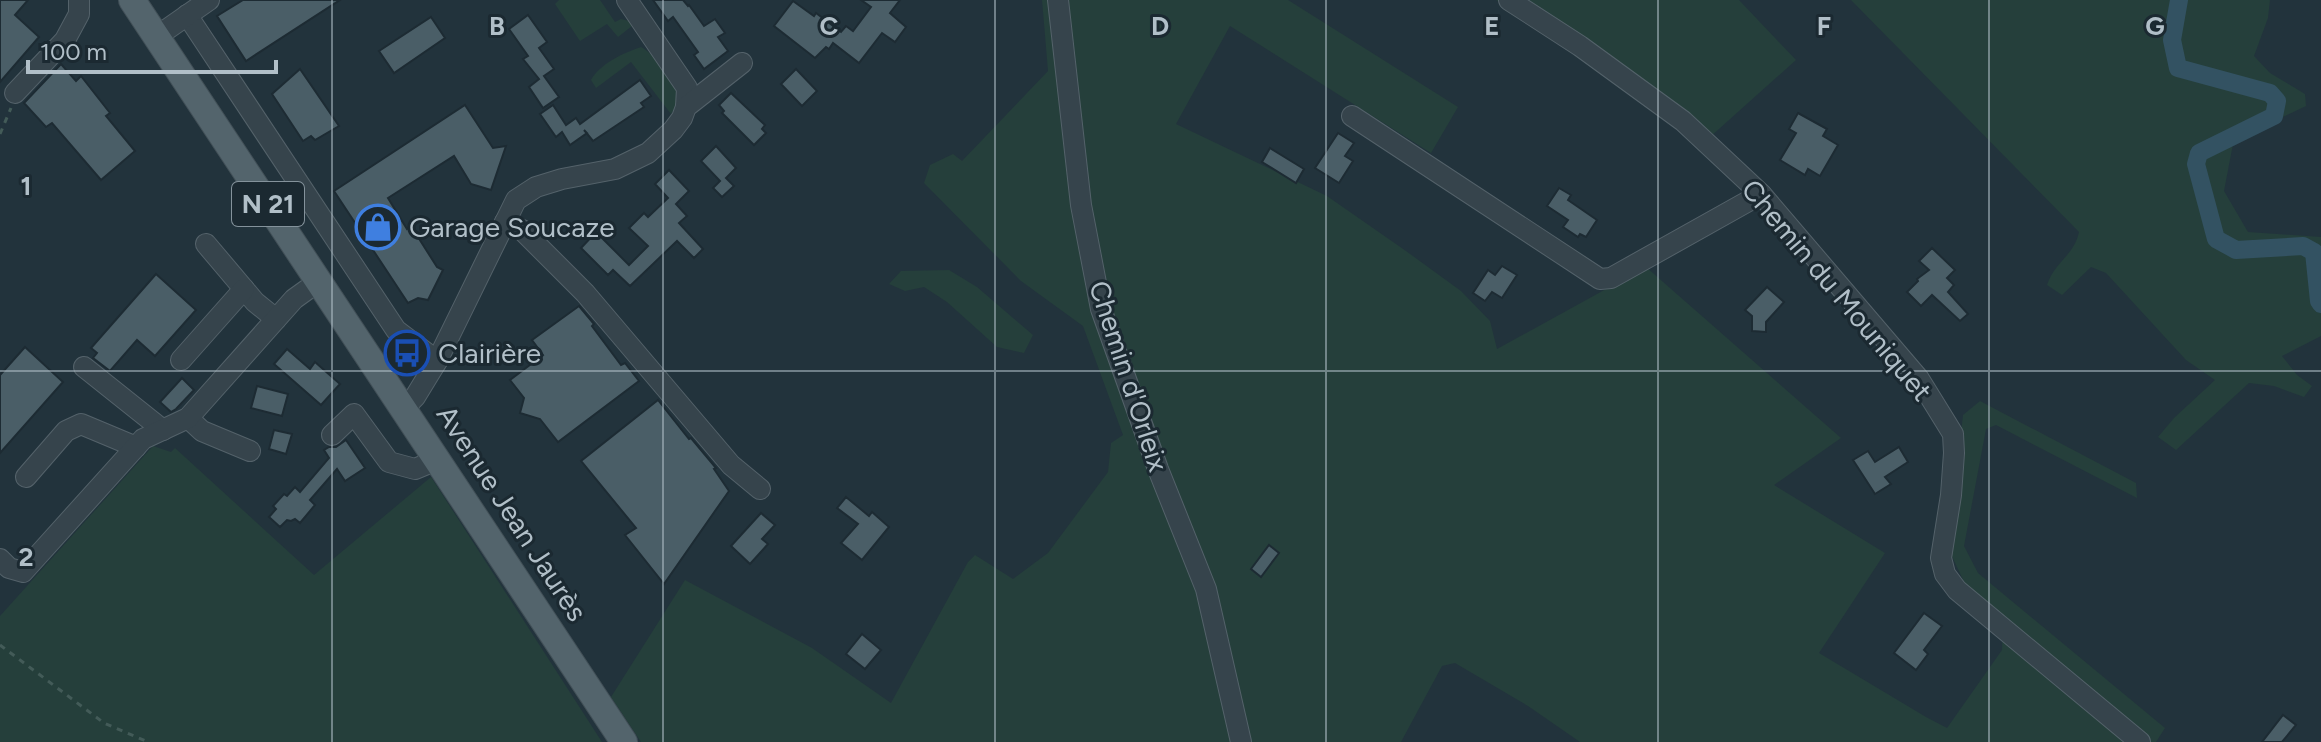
<svg xmlns="http://www.w3.org/2000/svg" width="2321" height="742" font-family="Figtree,sans-serif">
<style>
.green{fill:#253f3b}
.lines{fill:none;stroke-linecap:round;stroke-linejoin:round}
.canal{stroke:#335262;stroke-width:18}
.building{fill:#4a5e67;stroke:#1d2b33;stroke-width:2}
.minor-casing{stroke:#54626a;stroke-width:22}
.major-casing{stroke:#425058;stroke-width:28}
.path{stroke:#435b58;stroke-width:3;stroke-dasharray:6 6;stroke-linecap:butt}
.minor{stroke:#36444c;stroke-width:20}
.major{stroke:#53646c;stroke-width:26}
.grid{fill:none;stroke:#b1bfc8;stroke-width:2;stroke-opacity:0.55}
.labels{text-anchor:middle;dominant-baseline:central;stroke-width:6;stroke-linejoin:round;paint-order:stroke}
.shield{fill:#1b2931;stroke:#84929b;stroke-width:2}
.shield-label{font-size:26px;font-weight:bold;fill:#b1bfc8}
.poi-label{font-size:28px;fill:#b1bfc8;stroke:#1b2931;text-anchor:start}
.street-label{font-size:28px;fill:#b1bfc8;stroke:#1b2931}
.grid-label{font-size:26px;text-anchor:middle;font-weight:bold;fill:#b1bfc8;stroke:#1b2931;stroke-width:6;stroke-linejoin:round;paint-order:stroke}
</style>
<rect width="100%" height="100%" fill="#22333c"/>
<!-- green -->
<g class="green">
<polygon points="559,0 600,0 615,22 621,19 629,21 632,26 618,37 607,24 580,41 555,4"/>
<polygon points="1042,0 1288,0 1458,107 1431,153 1230,26 1176,124 1327,196 1406,251 1461,291 1490,321 1497,349 1646,267 1841,438 1774,485 1885,553 1819,653 1926,717 1947,728 2002,650 2003,625 1966,586 1948,548 1963,415 1980,401 2136,483 2137,498 1996,425 1986,429 1964,546 1978,573 2165,728 2156,742 1580,742 1528,706 1455,663 1442,666 1401,742 641,742 611,697 685,580 812,648 891,703 968,562 975,555 1013,579 1048,553 1108,472 1111,443 1123,435 1083,326 1021,281 924,183 930,165 953,154 962,161 1048,71"/>
<polygon points="1496,0 1739,0 1796,60 1700,146 1613,76"/>
<path d="M1851,0H2270L2268,18L2254,56L2270,73L2305,94L2306,106L2270,123L2233,144L2224,191L2248,232L2321,237V336L2282,356L2297,375L2312,386L2304,397L2274,386L2249,383L2176,450L2158,437L2174,418L2215,380L2186,360L2106,273L2091,267L2062,295L2047,285C2055,261 2074,256 2079,232Z"/>
<path d="M641,47C652,52 679,82 678,95C678,102 675,109 671,114L631,62L596,88L591,80C600,64 623,53 641,47Z"/>
<polygon points="949,270 977,287 1033,335 1024,353 997,347 947,302 924,287 905,291 889,284 901,271"/>
<polygon points="153,446 171,452 175,448 314,575 431,477 602,742 0,742 0,616"/>
</g>
<g class="lines">
<!-- canal -->
<polyline class="canal" points="2179,0 2172,40 2178,68 2270,93 2277,101 2274,116 2199,153 2196,164 2216,239 2236,250 2303,246 2314,252 2319,301 2321,304"/>
</g>
<!-- building -->
<g class="building">
<polygon points="0,0 28,0 15,15 39,37 0,82"/>
<polygon points="243,0 340,0 246,61 217,16"/>
<polygon points="653,0 683,0 688,6 689,5 704,26 715,19 725,33 718,37 728,51 704,69 694,55 698,52 673,17 668,21"/>
<polygon points="861,0 900,0 890,13 906,27 895,42 882,33 859,63 833,43 829,49 826,47 815,58 774,26 793,1 814,16 816,13 841,32 846,26 853,31 871,7"/>
<polygon points="528,15 547,42 539,48 554,69 544,76 559,97 543,108 529,87 539,79 523,59 528,56 509,29"/>
<polygon points="431,17 445,38 394,73 379,51"/>
<polygon points="61,64 76,81 81,76 110,113 106,116 135,151 101,180 52,123 46,127 24,103"/>
<polygon points="300,69 339,126 315,140 311,136 303,141 272,94"/>
<polygon points="796,69 817,91 802,106 781,84"/>
<polygon points="640,80 651,96 641,103 644,107 593,141 584,130 587,133 570,145 562,132 556,137 540,114 553,105 566,125 576,118 580,124"/>
<polygon points="731,93 765,125 762,129 766,133 754,145 722,113 724,111 719,105"/>
<polygon points="465,105 493,148 506,146 491,190 471,184 454,156 388,198 407,229 411,226 437,267 443,270 428,300 418,298 408,303 334,191"/>
<polygon points="1798,113 1827,129 1823,136 1838,145 1820,176 1808,169 1805,175 1780,160 1796,133 1789,129"/>
<polygon points="1338,133 1354,143 1345,156 1353,161 1339,183 1315,168"/>
<polygon points="716,146 736,168 726,178 734,186 722,197 713,188 720,181 701,161"/>
<polygon points="1270,148 1304,169 1296,183 1262,162"/>
<polygon points="669,170 689,191 676,204 687,216 679,223 703,249 694,258 677,241 630,286 613,270 608,275 581,248 596,232 629,265 648,246 629,228 644,213 648,217 668,198 655,184"/>
<polygon points="1559,188 1571,195 1568,200 1597,220 1586,237 1580,234 1578,237 1563,227 1568,220 1547,206"/>
<polygon points="1932,248 1955,270 1947,278 1954,285 1948,292 1968,314 1960,321 1932,295 1921,306 1907,292 1918,281 1917,279 1929,270 1919,261"/>
<polygon points="1502,266 1517,275 1502,298 1492,292 1485,301 1473,293 1488,270 1495,275"/>
<polygon points="156,274 196,310 155,356 137,340 110,371 93,358 97,353 91,348"/>
<polygon points="1767,287 1784,302 1766,322 1766,332 1752,331 1752,316 1745,310"/>
<polygon points="579,306 594,324 592,326 621,365 625,363 639,381 558,442 540,419 520,413 524,398 510,380 543,355 532,340"/>
<polygon points="25,347 63,382 0,453 0,375"/>
<polygon points="287,349 310,369 315,362 340,384 321,405 274,364"/>
<polygon points="182,378 194,390 176,409 171,412 160,402"/>
<polygon points="257,386 288,394 282,416 251,408"/>
<polygon points="658,400 689,439 691,438 716,468 714,469 729,491 664,584 625,535 636,528 581,461"/>
<polygon points="274,430 292,434 286,454 269,449"/>
<polygon points="346,440 365,468 345,481 337,469 310,500 315,505 300,523 295,519 291,521 287,520 280,527 269,517 276,509 273,506 284,494 287,496 295,487 300,492 329,458 324,450 329,447 336,447"/>
<polygon points="1899,447 1908,462 1885,477 1891,484 1875,494 1853,460 1868,451 1875,462"/>
<polygon points="846,497 869,516 872,512 889,527 862,560 841,543 858,524 837,508"/>
<polygon points="761,513 775,525 762,539 768,544 750,564 731,546"/>
<polygon points="1269,545 1279,553 1261,577 1251,569"/>
<polygon points="1924,613 1942,626 1924,650 1928,654 1916,670 1894,653"/>
<polygon points="862,634 881,650 865,669 846,654"/>
<polygon points="2283,715 2296,725 2282,742 2262,742"/>
</g>
<g class="lines">
<!-- minor casing -->
<g class="minor-casing">
<g id="minor">
<polyline points="627,0 687,88 686,107"/>
<polyline points="1058,0 1081,205 1101,309 1158,469 1206,589 1241,742"/>
<polyline points="1509,0 1580,46 1683,121 1761,194 1919,379 1953,434 1954,453 1951,495 1941,558 1945,574 1957,590 2140,742"/>
<polyline points="187,15 396,330 437,361"/>
<polyline points="156,37 209,0"/>
<polyline points="15,93 65,40 79,14 79,0"/>
<polyline points="1352,116 1600,279 1611,278 1761,194"/>
<polyline points="505,222 522,230 585,293 731,465 760,489"/>
<polyline points="206,244 255,302 276,319"/>
<polyline points="181,360 244,289"/>
<polyline points="84,367 163,430"/>
<polyline points="404,408 415,397 437,361 516,200 536,187 562,179 615,169 648,153 673,130 682,118 686,107 742,63"/>
<polyline points="188,418 202,431 250,451"/>
<polyline points="332,435 354,414 389,462 415,469 439,459"/>
<polyline points="26,477 66,431 81,424 136,447"/>
<polyline points="0,559 9,568 23,572 143,439 188,418 294,299 319,281"/>
</g>
</g>
<!-- major casing -->
<g class="major-casing">
<polyline id="major" points="132,0 624,742"/>
</g>
<!-- path -->
<g class="path">
<polyline points="0,134 11,108"/>
<polyline points="0,645 104,723 148,742"/>
</g>
<!-- minor -->
<use href="#minor" class="minor"/>
<!-- major -->
<use href="#major" class="major"/>
</g>
<!-- grid -->
<path class="grid" d="M332,0V742M663,0V742M995,0V742M1326,0V742M1658,0V742M1989,0V742M0,371H2321"/>
<!-- icons -->
<defs>
<g id="shop-ring" transform="scale(2.3)"><circle r="9.5" fill="#1b2931" stroke="#3f7fe0" stroke-width="1.5"/><path d="M-5-2.5h2.3a2.7 3.5 0 0 1 5.4 0H5L5.5 6h-11ZM-1.5-2.5h3a1.5 2.3 0 0 0-3 0Z" fill="#3f7fe0"/></g>
<g id="bus-ring" transform="scale(2.3)"><circle r="9.5" fill="#1b2931" stroke="#1a4fb4" stroke-width="1.5"/><path d="M-5-6H5V4H4V6H2V4H-2V6H-4V4H-5ZM-3.5-4V0h7V-4ZM-3.5 1.2v1.5H-2V1.2ZM2 1.2v1.5H3.5V1.2Z" fill="#1a4fb4"/></g>
</defs>
<g fill-rule="evenodd">
<use href="#shop-ring" x="378" y="227"/>
<use href="#bus-ring" x="407" y="353"/>
</g>
<g class="labels">
<!-- shield labels -->
<rect class="shield" x="232" y="182" width="72" height="44" rx="6"/>
<g class="shield-label">
<text x="268" y="204">N 21</text>
</g>
<!-- poi labels -->
<g class="poi-label">
<text x="409" y="227">Garage Soucaze</text>
<text x="438" y="353">Clairière</text>
</g>
<!-- street labels -->
<g class="street-label">
<text transform="translate(1837 290) rotate(50)">Chemin du Mouniquet</text>
<text transform="translate(1129 376) rotate(72)">Chemin d'Orleix</text>
<text transform="translate(512 513) rotate(57)">Avenue Jean Jaurès</text>
</g>
</g>
<g class="grid-label">
<text x="497" y="35">B</text>
<text x="829" y="35">C</text>
<text x="1160" y="35">D</text>
<text x="1492" y="35">E</text>
<text x="1824" y="35">F</text>
<text x="2155" y="35">G</text>
<text x="26" y="195">1</text>
<text x="26" y="566">2</text>
</g>
<!-- scale -->
<path d="M28 60v12h248v-12" fill="none" stroke="#b1bfc8" stroke-width="4"/>
<text x="40" y="60" font-size="24" fill="#b1bfc8" stroke="#1b2931" stroke-width="6" paint-order="stroke">100 m</text>
</svg>
